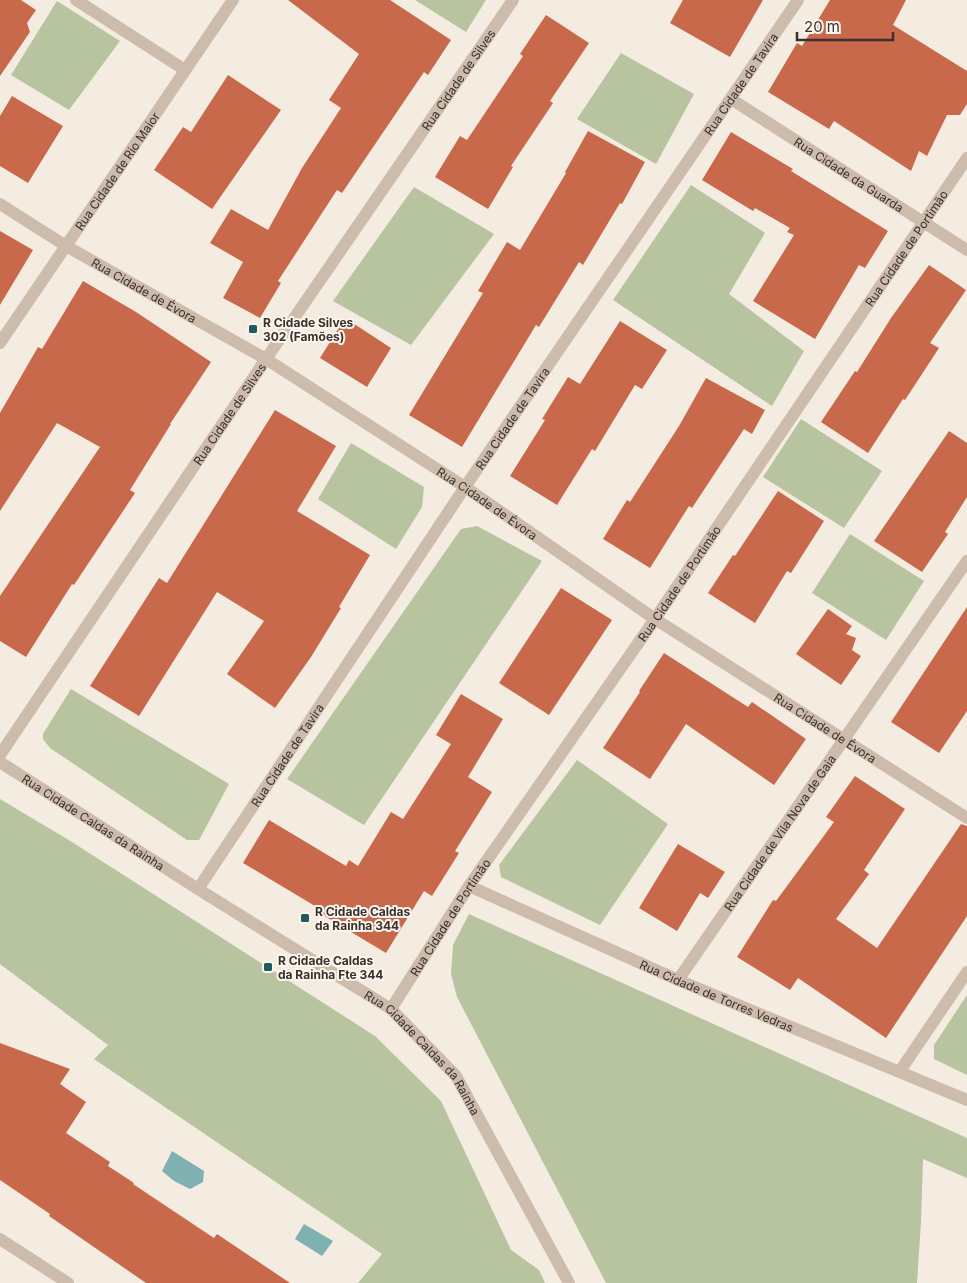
<svg xmlns="http://www.w3.org/2000/svg" width="967" height="1283" font-family="Inter,sans-serif">
<style>
.green{fill:#b8c4a0}
.water{fill:#7fb0b2}
.building{fill:#c8694b}
.lines{fill:none;stroke-linecap:round;stroke-linejoin:round}
.minor{stroke:#cdbbac;stroke-width:12}
.poi-dot{fill:#1f5a5e;stroke:#fbf5ee;stroke-width:2}
.labels{text-anchor:middle;dominant-baseline:central;stroke-width:4;stroke-linejoin:round;paint-order:stroke}
.street-label{font-size:12px;fill:#3b302b;stroke:#fbf5ee}
.poi-label{font-size:12px;font-weight:bold;fill:#3b302b;stroke:#fbf5ee;text-anchor:start}
</style>
<rect width="100%" height="100%" fill="#f4ebe1"/>
<!-- green -->
<g class="green">
<polygon points="415,0 486,0 466,32"/>
<polygon points="57,1 120,41 69,110 11,75"/>
<polygon points="621,53 694,94 656,164 577,119"/>
<polygon points="691,185 765,233 729,294 804,351 772,406 613,300"/>
<polygon points="414,187 494,234 411,345 333,301"/>
<polygon points="801,419 882,471 844,528 763,477"/>
<polygon points="351,443 424,487 422,507 396,549 318,499"/>
<polygon points="477,526 542,561 364,825 287,779 461,529"/>
<polygon points="850,534 924,581 886,640 812,593"/>
<polygon points="71,689 229,784 199,840 187,840 50,748 43,739 43,734"/>
<polygon points="577,760 668,824 600,925 501,877 499,865"/>
<polygon points="0,799 72,842 375,1036 441,1101 511,1250 539,1270 545,1283 358,1283 382,1254 94,1059 108,1045 0,964"/>
<polygon points="469,914 967,1138 967,1178 923,1159 921,1222 917,1283 606,1283 457,997 451,974 453,945"/>
<polygon points="967,995 967,1075 934,1059 934,1045"/>
</g>
<!-- water -->
<g class="water">
<polygon points="172,1151 204,1171 203,1182 190,1189 174,1181 162,1171"/>
<polygon points="304,1224 333,1241 322,1256 295,1239"/>
</g>
<!-- building -->
<g class="building">
<polygon points="0,0 21,0 36,10 27,23 30,32 0,76"/>
<polygon points="288,0 390,0 451,40 428,75 424,72 342,193 337,190 278,281 281,283 260,318 223,298 243,262 210,243 231,209 268,230 302,168 341,108 329,100 359,54"/>
<polygon points="683,0 763,0 730,57 670,23"/>
<polygon points="830,0 906,0 893,25 967,71 967,104 960,115 947,115 927,156 919,151 911,171 834,121 829,129 768,92 797,43 802,46"/>
<polygon points="546,15 589,43 550,101 553,103 511,166 513,167 488,209 435,177 460,136 467,140 523,56 520,54"/>
<polygon points="228,75 281,110 212,209 154,170 183,127 191,132"/>
<polygon points="12,96 63,126 28,183 0,166 0,116"/>
<polygon points="588,131 645,162 622,204 620,203 583,265 579,262 539,327 536,325 462,447 409,415 483,293 478,291 507,242 520,250 566,173 565,172"/>
<polygon points="731,132 793,169 791,171 888,231 865,268 859,265 815,339 753,301 794,235 787,232 790,228 755,208 753,211 702,180"/>
<polygon points="0,231 33,250 0,305"/>
<polygon points="929,265 966,290 930,343 939,348 905,400 903,399 868,453 821,422 855,371 857,372 891,318"/>
<polygon points="83,281 136,312 211,362 170,424 171,424 130,490 135,493 74,585 72,584 26,657 0,641 0,596 100,447 57,423 0,511 0,413 38,347 42,349"/>
<polygon points="345,318 391,348 367,387 320,358"/>
<polygon points="620,321 667,350 642,389 635,385 595,451 592,449 557,505 510,476 545,420 542,419 568,377 580,384"/>
<polygon points="706,378 765,410 752,434 744,429 692,508 689,506 650,568 603,539 627,500 630,502 679,426"/>
<polygon points="275,410 336,446 297,511 370,555 339,607 341,608 311,657 275,708 227,674 264,621 217,592 139,716 90,686 159,578 167,583"/>
<polygon points="949,431 967,443 967,497 945,532 948,534 922,572 874,541"/>
<polygon points="778,491 824,521 791,573 787,571 755,623 708,593 733,555 735,556"/>
<polygon points="561,588 612,620 549,715 499,683"/>
<polygon points="967,607 967,711 939,753 891,722"/>
<polygon points="828,609 852,626 846,634 856,638 852,650 861,656 841,685 796,654"/>
<polygon points="664,653 748,707 752,702 806,739 774,785 686,724 650,779 603,748 640,692 639,691"/>
<polygon points="461,694 503,719 468,777 492,792 455,851 459,853 432,896 424,891 386,953 318,912 320,909 243,863 269,820 346,866 349,860 358,866 391,812 403,819 451,744 436,735"/>
<polygon points="855,776 905,809 864,870 869,874 836,919 877,948 961,824 967,826 967,916 886,1038 798,978 790,990 737,957 773,900 776,901 834,822 826,817"/>
<polygon points="678,844 725,872 708,898 700,893 677,931 639,908"/>
<polygon points="0,1043 70,1069 60,1084 86,1102 66,1133 110,1162 108,1166 134,1183 133,1184 214,1238 217,1234 290,1283 146,1283 49,1216 50,1214 0,1180"/>
</g>
<g class="lines">
<!-- minor -->
<g class="minor">
<polyline points="76,0 185,70"/>
<path id="s1" d="M731,99L967,250"/>
<path id="s2" d="M0,204L66,246L266,359L465,487L655,619L967,818"/>
<path id="s3" d="M0,343L233,0"/>
<path id="s4" d="M0,755L266,359L513,0"/>
<path id="s5" d="M0,762L198,889L391,1009L456,1076L569,1283"/>
<path id="s6" d="M469,886L678,980L967,1100"/>
<path id="s7" d="M198,889L465,487L798,0"/>
<path id="s8" d="M678,980L967,561"/>
<path id="s9" d="M391,1009L469,886L655,619L967,158"/>
<polyline points="900,1071 967,972"/>
<polyline points="0,1239 68,1283"/>
</g>
</g>
<!-- markers -->
<g class="poi-dot">
<rect x="248" y="324" width="10" height="10" rx="2.5"/>
<rect x="300" y="913" width="10" height="10" rx="2.5"/>
<rect x="263" y="962" width="10" height="10" rx="2.5"/>
</g>
<g class="labels">
<!-- street labels -->
<g class="street-label">
<text stroke="none"><textPath href="#s4" startOffset="816">Rua Cidade de Silves</textPath></text>
<text stroke="none"><textPath href="#s7" startOffset="971">Rua Cidade de Tavira</textPath></text>
<text stroke="none"><textPath href="#s3" startOffset="208">Rua Cidade de Rio Maior</textPath></text>
<text stroke="none"><textPath href="#s1" startOffset="140">Rua Cidade da Guarda</textPath></text>
<text stroke="none"><textPath href="#s9" startOffset="919">Rua Cidade de Portimão</textPath></text>
<text stroke="none"><textPath href="#s2" startOffset="168">Rua Cidade de Évora</textPath></text>
<text stroke="none"><textPath href="#s4" startOffset="411">Rua Cidade de Silves</textPath></text>
<text stroke="none"><textPath href="#s7" startOffset="566">Rua Cidade de Tavira</textPath></text>
<text stroke="none"><textPath href="#s2" startOffset="572">Rua Cidade de Évora</textPath></text>
<text stroke="none"><textPath href="#s9" startOffset="514">Rua Cidade de Portimão</textPath></text>
<text stroke="none"><textPath href="#s2" startOffset="978">Rua Cidade de Évora</textPath></text>
<text stroke="none"><textPath href="#s7" startOffset="161">Rua Cidade de Tavira</textPath></text>
<text stroke="none"><textPath href="#s5" startOffset="111">Rua Cidade Caldas da Rainha</textPath></text>
<text stroke="none"><textPath href="#s8" startOffset="179">Rua Cidade de Vila Nova de Gaia</textPath></text>
<text stroke="none"><textPath href="#s9" startOffset="109">Rua Cidade de Portimão</textPath></text>
<text stroke="none"><textPath href="#s6" startOffset="271">Rua Cidade de Torres Vedras</textPath></text>
<text stroke="none"><textPath href="#s5" startOffset="516">Rua Cidade Caldas da Rainha</textPath></text>
</g>
<!-- poi labels -->
<g class="poi-label">
<text x="263" y="322">R Cidade Silves<tspan x="263" dy="14">302 (Famões)</tspan></text>
<text x="315" y="911">R Cidade Caldas<tspan x="315" dy="14">da Rainha 344</tspan></text>
<text x="278" y="960">R Cidade Caldas<tspan x="278" dy="14">da Rainha Fte 344</tspan></text>
</g>
</g>
<!-- scale -->
<path d="M797 32v8h96v-8" fill="none" stroke="#3b302b" stroke-width="2.5"/>
<text x="804" y="32" font-size="15" fill="#3b302b" stroke="#fbf5ee" stroke-width="4" paint-order="stroke">20 m</text>
</svg>
